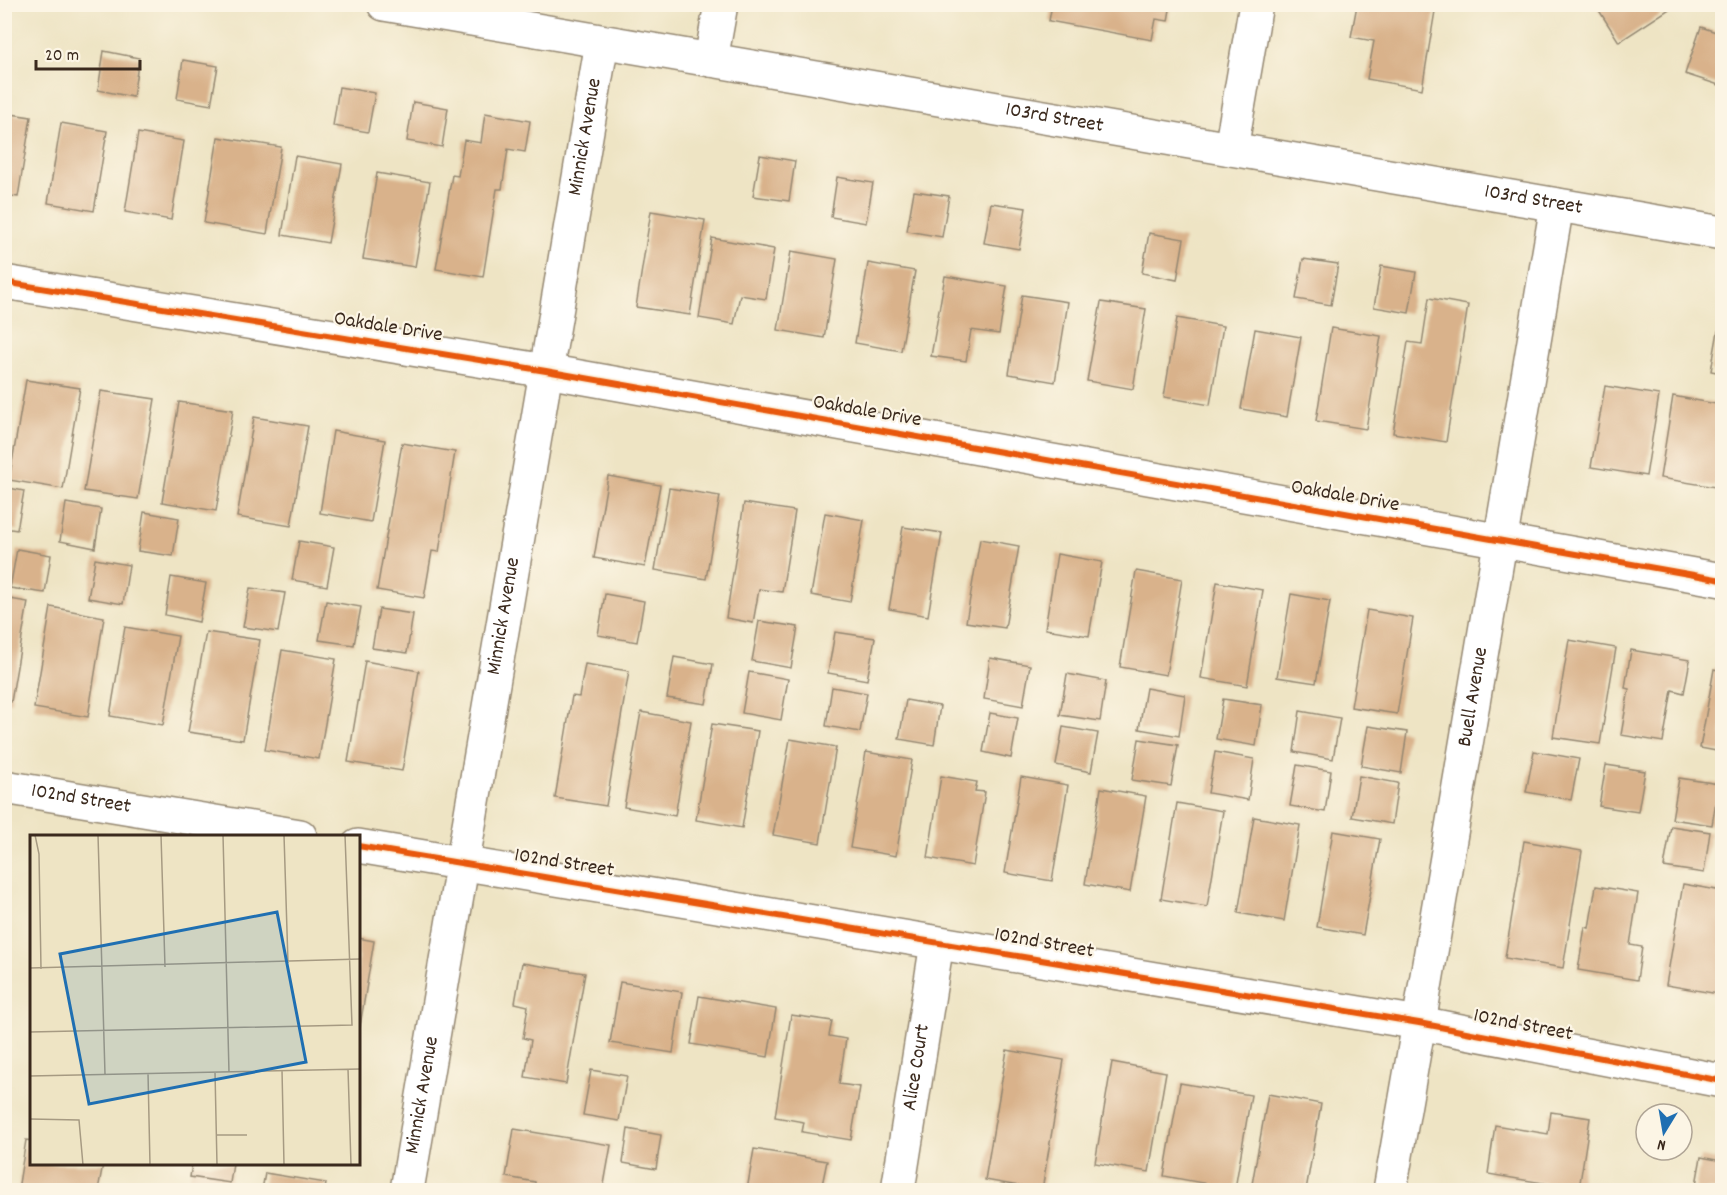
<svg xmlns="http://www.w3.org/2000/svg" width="1727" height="1195" font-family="Dekko,sans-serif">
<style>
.building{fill:#d9b28b}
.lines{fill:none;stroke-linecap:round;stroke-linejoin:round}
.street-casing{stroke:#948771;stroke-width:36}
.secondary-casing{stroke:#948771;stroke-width:36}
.street{stroke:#fff;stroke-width:33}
.secondary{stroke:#fff;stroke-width:33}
.cycleway-casing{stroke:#fcf5e5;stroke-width:10}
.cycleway{stroke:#e8590c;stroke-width:6}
.labels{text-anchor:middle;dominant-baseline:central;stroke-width:4.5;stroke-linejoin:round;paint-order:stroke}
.street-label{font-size:21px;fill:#3b2a1e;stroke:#fcf5e5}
.inset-road{fill:none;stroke:#a69a82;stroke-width:1.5}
.view{fill:#1f6fb2;fill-opacity:0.15;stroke:#1f6fb2;stroke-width:3}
.inset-edge{fill:none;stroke:#3b2a1e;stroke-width:3}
</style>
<rect width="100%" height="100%" fill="#fcf5e5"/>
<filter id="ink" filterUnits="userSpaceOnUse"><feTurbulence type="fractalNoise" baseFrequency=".0167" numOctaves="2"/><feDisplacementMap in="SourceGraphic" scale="12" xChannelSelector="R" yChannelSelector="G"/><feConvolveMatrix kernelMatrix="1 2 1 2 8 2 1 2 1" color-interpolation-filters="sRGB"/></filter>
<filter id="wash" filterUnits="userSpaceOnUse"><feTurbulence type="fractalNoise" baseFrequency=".008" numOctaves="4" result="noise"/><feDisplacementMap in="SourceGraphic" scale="24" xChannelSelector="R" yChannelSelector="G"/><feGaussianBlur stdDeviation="1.35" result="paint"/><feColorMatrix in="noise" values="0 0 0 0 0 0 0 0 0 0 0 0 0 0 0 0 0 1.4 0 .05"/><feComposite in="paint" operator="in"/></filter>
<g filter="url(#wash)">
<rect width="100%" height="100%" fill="#eee4c4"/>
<g id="blocks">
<!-- building -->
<g class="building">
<polygon points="1052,4 1171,4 1168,21 1156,19 1152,40 1049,21"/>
<polygon points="1595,4 1677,4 1619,42"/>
<polygon points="1357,5 1394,5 1435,11 1422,89 1367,79 1374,41 1351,37"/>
<polygon points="1701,27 1722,34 1722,86 1685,74"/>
<polygon points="104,51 139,58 133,97 98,90"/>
<polygon points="183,60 218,66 211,105 177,99"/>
<polygon points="339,87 375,93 368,132 333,126"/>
<polygon points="413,102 448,108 442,147 407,141"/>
<polygon points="4,113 31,117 18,197 4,195"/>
<polygon points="485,113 530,121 525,152 508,149 502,189 497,189 483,277 436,269 452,175 458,176 464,140 481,143"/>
<polygon points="61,123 107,131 94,211 48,203"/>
<polygon points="138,133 184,141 171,220 125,212"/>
<polygon points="218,137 281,147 267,234 204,223"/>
<polygon points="760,155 795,161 789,201 753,196"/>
<polygon points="295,156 342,164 328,243 282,235"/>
<polygon points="377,173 430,182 415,267 363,259"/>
<polygon points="837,177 873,183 866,223 831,217"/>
<polygon points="914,191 949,196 942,237 907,231"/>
<polygon points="991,203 1026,208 1019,249 984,243"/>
<polygon points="651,211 705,220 690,315 636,307"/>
<polygon points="1149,233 1184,239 1177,280 1142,273"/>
<polygon points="712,238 774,249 766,299 740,295 734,324 699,318"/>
<polygon points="791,251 837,259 824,338 778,330"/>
<polygon points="1303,259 1338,264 1331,305 1296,299"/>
<polygon points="868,263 915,271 901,351 855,343"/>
<polygon points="1381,266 1416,272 1409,313 1374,307"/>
<polygon points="945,276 1007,286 999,334 971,330 966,361 931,356"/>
<polygon points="1022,295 1068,302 1055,382 1009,374"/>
<polygon points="1429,298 1468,305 1446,442 1393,433 1408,342 1422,344"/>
<polygon points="1101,302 1146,309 1133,389 1087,381"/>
<polygon points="1177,318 1223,326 1210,405 1164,397"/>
<polygon points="1331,328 1381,336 1366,429 1316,421"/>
<polygon points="1255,329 1301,337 1287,417 1241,409"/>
<polygon points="1718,331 1722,331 1722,373 1711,371"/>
<polygon points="26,380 80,388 63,489 9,480"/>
<polygon points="1605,386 1659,395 1646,476 1591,467"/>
<polygon points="101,391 155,399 138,499 84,491"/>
<polygon points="1673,396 1722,405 1722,440 1715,487 1660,478"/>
<polygon points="179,402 233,410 216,511 162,502"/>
<polygon points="254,417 308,426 291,526 237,517"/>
<polygon points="333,431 385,440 371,522 320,513"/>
<polygon points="402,443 455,452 439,552 432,551 424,598 377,590"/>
<polygon points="608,476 660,485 645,567 594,558"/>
<polygon points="4,487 24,491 17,530 4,528"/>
<polygon points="669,488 720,496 706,579 655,570"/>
<polygon points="66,503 101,509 95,548 60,541"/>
<polygon points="744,503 795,511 782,592 759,589 753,623 726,618"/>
<polygon points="144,512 179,518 173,556 138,551"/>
<polygon points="825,513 864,520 850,602 811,595"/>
<polygon points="903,527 942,533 928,616 889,609"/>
<polygon points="980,539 1019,546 1005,628 966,622"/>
<polygon points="299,541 334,547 327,586 292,580"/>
<polygon points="17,549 51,555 45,593 10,588"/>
<polygon points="1057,554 1102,562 1089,636 1045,629"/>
<polygon points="95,559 129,565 123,604 88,598"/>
<polygon points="1136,571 1182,579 1166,675 1120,667"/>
<polygon points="171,577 206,583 199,622 165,615"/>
<polygon points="1217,582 1263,590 1247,686 1201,678"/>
<polygon points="250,588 285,593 278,632 243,627"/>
<polygon points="605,594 644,601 637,642 598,635"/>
<polygon points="1291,594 1330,601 1316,683 1277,677"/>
<polygon points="4,598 28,602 11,702 4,701"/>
<polygon points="326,601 361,607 354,645 319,640"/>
<polygon points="51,607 104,617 88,717 34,708"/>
<polygon points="379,609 413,614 407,653 372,648"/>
<polygon points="1367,610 1413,618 1397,714 1351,707"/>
<polygon points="759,621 798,627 791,668 752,661"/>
<polygon points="125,627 178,636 163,725 110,716"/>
<polygon points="206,632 260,640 243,740 188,732"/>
<polygon points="835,632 875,638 867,680 828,673"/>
<polygon points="1569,640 1616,648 1600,744 1553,737"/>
<polygon points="282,650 336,659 319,759 265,750"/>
<polygon points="1631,650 1690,660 1684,693 1672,690 1663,742 1621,735 1629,689 1625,688"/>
<polygon points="674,657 713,664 706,704 667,698"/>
<polygon points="990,658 1030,665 1023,706 984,699"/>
<polygon points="365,661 419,671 402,771 348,762"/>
<polygon points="585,664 629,671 606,806 555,798 572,696 579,697"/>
<polygon points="1714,669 1722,671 1722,752 1700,748"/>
<polygon points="749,672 788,679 781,720 742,713"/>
<polygon points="1067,674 1106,681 1100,721 1060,715"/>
<polygon points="832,687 867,693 860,732 826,726"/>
<polygon points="1146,688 1185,695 1179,736 1139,729"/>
<polygon points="1223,699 1262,705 1256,746 1216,739"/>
<polygon points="906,700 940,706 934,745 899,739"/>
<polygon points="1300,711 1340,718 1333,759 1294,752"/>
<polygon points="641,712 691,721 675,816 624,807"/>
<polygon points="990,713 1018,718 1011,758 983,752"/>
<polygon points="712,724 758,731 742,828 696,820"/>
<polygon points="1368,726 1407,732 1401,773 1361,766"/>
<polygon points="1063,727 1098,733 1091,772 1056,765"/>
<polygon points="790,739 836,747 820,843 773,835"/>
<polygon points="1139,739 1178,745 1171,786 1132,780"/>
<polygon points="1534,751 1579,759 1571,800 1526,792"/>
<polygon points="866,752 912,760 896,856 850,848"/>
<polygon points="1215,752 1254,759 1248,800 1208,793"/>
<polygon points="1297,765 1331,771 1325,812 1290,806"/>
<polygon points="1606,765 1645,771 1638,812 1599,806"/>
<polygon points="941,776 977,782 975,791 985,792 973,866 928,858"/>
<polygon points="1359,776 1398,783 1392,824 1352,817"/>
<polygon points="1021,777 1068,785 1052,881 1005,873"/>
<polygon points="1679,778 1719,784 1712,825 1672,819"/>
<polygon points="1101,788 1146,796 1130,892 1085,884"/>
<polygon points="1177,803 1223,811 1207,907 1161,899"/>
<polygon points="1254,817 1300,825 1284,921 1238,913"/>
<polygon points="1671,826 1710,832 1704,873 1664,867"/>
<polygon points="1333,831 1380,839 1363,935 1317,927"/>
<polygon points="1524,841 1582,851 1563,968 1505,958"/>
<polygon points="1683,884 1722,891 1722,966 1718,994 1666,985"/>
<polygon points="1596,886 1638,893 1630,945 1642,947 1637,980 1578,970 1585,927 1589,928"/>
<polygon points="358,938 374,941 360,1026 358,1026"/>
<polygon points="522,963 585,973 566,1084 525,1077 531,1040 523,1038 528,1006 515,1003"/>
<polygon points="620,982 682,992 673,1053 610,1043"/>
<polygon points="699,996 776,1009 768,1057 691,1044"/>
<polygon points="791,1015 832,1021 829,1036 846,1039 839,1084 860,1087 851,1140 802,1132 804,1122 775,1117"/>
<polygon points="1007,1050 1064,1060 1042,1190 985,1180"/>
<polygon points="1112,1062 1166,1072 1149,1172 1095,1163"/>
<polygon points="591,1070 627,1076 619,1121 583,1115"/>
<polygon points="1180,1083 1251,1095 1235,1189 1164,1176"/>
<polygon points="1268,1094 1321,1104 1306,1190 1251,1190"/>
<polygon points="1551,1112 1590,1118 1579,1189 1488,1174 1495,1125 1548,1134"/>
<polygon points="514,1129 611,1145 603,1190 559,1190 535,1187 535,1182 506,1177"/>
<polygon points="628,1129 661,1135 656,1169 623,1163"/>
<polygon points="26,1140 32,1141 32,1164 103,1164 98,1190 18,1190"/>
<polygon points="754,1149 827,1161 821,1190 747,1190"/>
<polygon points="1701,1157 1722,1161 1722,1190 1695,1190"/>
<polygon points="192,1164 233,1164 230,1183 190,1177"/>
<polygon points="265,1173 326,1183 325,1190 262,1190"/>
<polygon points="126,1185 149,1189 149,1190 125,1190"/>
</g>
</g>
</g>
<g filter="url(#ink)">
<use href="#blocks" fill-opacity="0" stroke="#948771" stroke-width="1.5"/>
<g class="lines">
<!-- street casing -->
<g class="street-casing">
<g id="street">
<polyline points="711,60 721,4"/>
<polyline points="1231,149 1256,4"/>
<polyline points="4,282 546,371 1722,580"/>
<path id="s1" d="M4,787L300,836"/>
<polyline points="358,846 1419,1023 1722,1081"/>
<path id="s2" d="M407,1190L602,42"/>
<path id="s3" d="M898,1190L937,943"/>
<path id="s4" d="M1390,1190L1419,1023L1557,205"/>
</g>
</g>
<!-- secondary casing -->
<g class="secondary-casing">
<g id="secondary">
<path id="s5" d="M384,4L1722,233"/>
</g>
</g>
<!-- street -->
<use href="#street" class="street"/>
<!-- secondary -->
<use href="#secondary" class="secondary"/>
<!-- cycleway casing -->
<g class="cycleway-casing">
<g id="cycleway">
<polyline points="4,282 546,371 1722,580"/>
<polyline points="358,846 1419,1023 1722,1081"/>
</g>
</g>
<!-- cycleway -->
<use href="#cycleway" class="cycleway"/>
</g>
</g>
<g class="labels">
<!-- street labels -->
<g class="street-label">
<text stroke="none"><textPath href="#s5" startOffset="680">103rd Street</textPath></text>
<text stroke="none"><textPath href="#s2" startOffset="1068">Minnick Avenue</textPath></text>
<text stroke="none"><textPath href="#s5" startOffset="1166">103rd Street</textPath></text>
<text transform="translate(388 328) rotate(9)">Oakdale Drive</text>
<text transform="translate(867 412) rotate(10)">Oakdale Drive</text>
<text transform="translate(1345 497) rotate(10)">Oakdale Drive</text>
<text stroke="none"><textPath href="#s2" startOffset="582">Minnick Avenue</textPath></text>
<text stroke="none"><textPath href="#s4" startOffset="500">Buell Avenue</textPath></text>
<text stroke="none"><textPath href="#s1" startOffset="78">102nd Street</textPath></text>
<text transform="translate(564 864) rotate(9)">102nd Street</text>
<text transform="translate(1044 944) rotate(10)">102nd Street</text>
<text transform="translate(1523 1026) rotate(11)">102nd Street</text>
<text stroke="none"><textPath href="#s3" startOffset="124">Alice Court</textPath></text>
<text stroke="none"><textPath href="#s2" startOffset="96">Minnick Avenue</textPath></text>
</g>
</g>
<!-- overview -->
<g transform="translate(30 835)">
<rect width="330" height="330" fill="#eee4c4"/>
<path class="inset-road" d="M5,0L9,19L11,134M68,0L75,239M131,0L135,132M193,0L199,237M254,0L258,128M0,133L330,124M0,197L322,190L315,0M318,234L321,330M252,235L254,330M185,237L187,330M118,238L120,330M0,241L330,234M0,284L49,285L53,330M186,300H217"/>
<path class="view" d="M247,77L276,227L59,269L30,119Z"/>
<rect width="330" height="330" class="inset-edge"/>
</g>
<!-- margin -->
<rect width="1727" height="1195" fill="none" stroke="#fcf5e5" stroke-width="24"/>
<!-- north arrow -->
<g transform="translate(1664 1132) rotate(191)"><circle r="28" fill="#fcf5e5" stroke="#afa495" stroke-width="1.5"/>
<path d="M0-4.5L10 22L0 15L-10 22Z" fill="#1f6fb2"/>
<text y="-9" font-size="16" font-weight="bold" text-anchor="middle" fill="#3b2a1e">N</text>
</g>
<!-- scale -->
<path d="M36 60v9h104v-9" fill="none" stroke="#3b2a1e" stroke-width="3"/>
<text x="45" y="60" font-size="18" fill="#3b2a1e" stroke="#fcf5e5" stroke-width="4.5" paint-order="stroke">20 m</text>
</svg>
